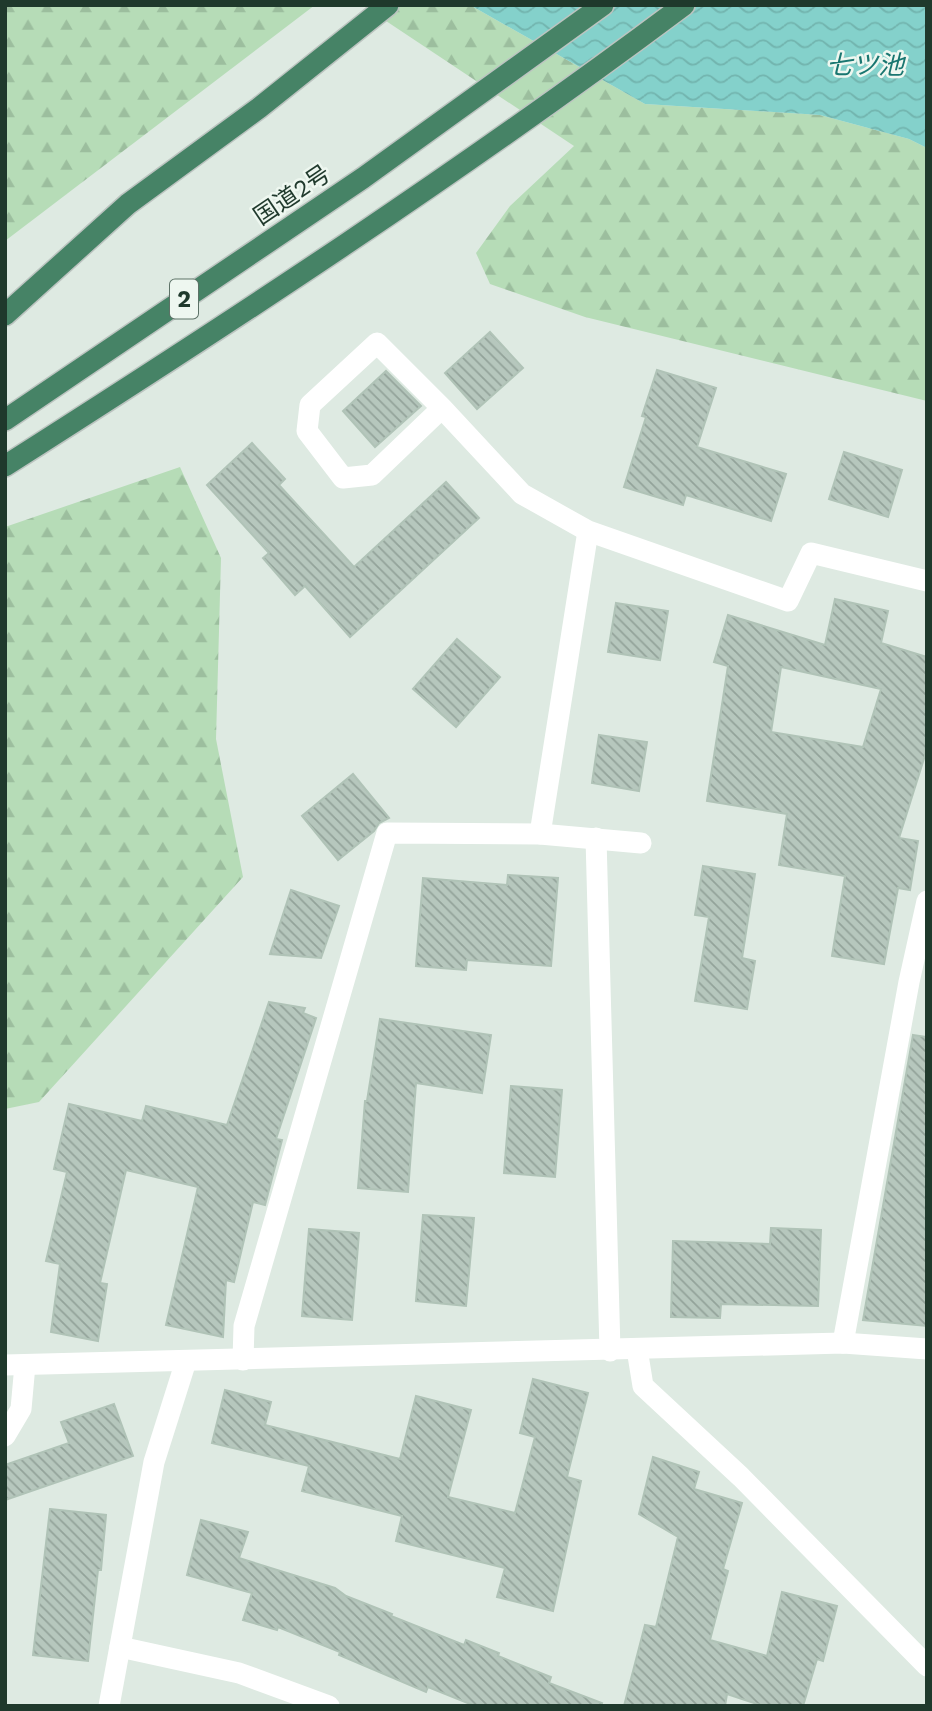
<svg xmlns="http://www.w3.org/2000/svg" width="932" height="1711" font-family="'Work Sans','Noto Sans JP',sans-serif">
<style>
.forest{fill:url(#forest-firs)}
.water{fill:url(#water-waves)}
.building{fill:url(#building-back-hatch);stroke:#b0c3b7;stroke-width:2;fill-rule:evenodd}
.lines{fill:none;stroke-linecap:round;stroke-linejoin:round}
.trunk-casing{stroke:#bcc4c0;stroke-width:24}
.minor{stroke:#fff;stroke-width:21}
.tertiary{stroke:#fff;stroke-width:21}
.trunk{stroke:#468366;stroke-width:21}
.labels{text-anchor:middle;dominant-baseline:central;stroke-width:5;stroke-linejoin:round;paint-order:stroke}
.shield{fill:#eef7f0;stroke:#5d7267;stroke-width:2}
.shield-label{font-size:23px;font-weight:bold;fill:#1f392c}
.street-label{font-size:24px;fill:#1f392c;stroke:#eef7f0}
.water-label{font-size:26px;font-style:italic;fill:#197670;stroke:#eef7f0}
</style>
<defs>
<pattern id="forest-firs" width="22" height="20" patternUnits="userSpaceOnUse" patternTransform="scale(1.75)"><rect width="22" height="20" fill="#b6dcb7"/><path d="M5 1l3.5 6h-7zM16 11l3.5 6h-7z" fill="#9cbe9e"/></pattern>
<pattern id="water-waves" width="16" height="10" patternUnits="userSpaceOnUse" patternTransform="scale(1.75)"><rect width="16" height="10" fill="#84d1cb"/><path d="M0 5q4-4 8 0t8 0" fill="none" stroke="#72b4ae"/></pattern>
<pattern id="building-back-hatch" width="6" height="6" patternUnits="userSpaceOnUse" patternTransform="scale(1.75)"><rect width="6" height="6" fill="#b6c7bd"/><path d="M-1 5l2 2M0 0l6 6M5-1l2 2" fill="none" stroke="#93a39a"/></pattern>
</defs>
<rect width="100%" height="100%" fill="#deeae2"/>
<!-- forest -->
<g class="forest">
<polygon points="5,5 315,5 5,241"/>
<polygon points="362,5 470,5 645,104 820,115 909,139 927,148 927,401 585,317 490,284 476,253 510,206 574,146"/>
<polygon points="180,467 221,558 216,739 243,877 39,1102 5,1109 5,527"/>
</g>
<!-- water -->
<polygon class="water" points="470,5 927,5 927,148 909,139 820,115 645,104"/>
<!-- building -->
<g class="building">
<polygon points="490,332 523,368 477,409 445,373"/>
<polygon points="657,370 716,388 697,447 786,474 771,521 686,495 683,505 624,487 646,417 642,416"/>
<polygon points="386,371 421,406 375,447 343,411"/>
<polygon points="252,443 285,479 279,485 354,567 446,482 479,518 350,637 305,586 295,595 263,558 269,553 207,485"/>
<polygon points="844,452 902,470 888,517 829,499"/>
<path d="M835,599L888,611L881,643L927,657V749L899,838L918,841L910,890L898,888L884,964L832,956L845,876L779,865L787,814L707,801L728,666L714,662L728,615L825,645ZM781,667L881,689L863,747L771,732Z"/>
<polygon points="616,603 668,611 660,660 608,652"/>
<polygon points="457,639 500,677 456,727 413,689"/>
<polygon points="599,735 647,742 639,791 592,783"/>
<polygon points="353,774 389,818 379,823 374,831 338,860 302,816"/>
<polygon points="703,866 755,874 742,958 755,961 747,1009 695,1001 709,917 695,915"/>
<polygon points="508,875 558,878 551,966 467,960 466,970 416,966 423,878 507,885"/>
<polygon points="291,890 339,906 321,958 270,954"/>
<polygon points="269,1002 305,1008 303,1013 316,1018 276,1139 282,1140 265,1205 253,1202 234,1282 226,1280 223,1337 166,1325 198,1187 126,1170 100,1283 107,1284 98,1341 51,1332 60,1264 46,1261 67,1172 54,1169 69,1104 142,1121 146,1106 227,1125"/>
<polygon points="380,1019 491,1035 482,1093 416,1083 408,1192 358,1188 365,1101 367,1101"/>
<polygon points="913,1035 927,1037 927,1326 863,1320"/>
<polygon points="511,1086 562,1090 555,1177 504,1173"/>
<polygon points="423,1215 474,1218 466,1306 416,1301"/>
<polygon points="771,1228 821,1230 818,1306 721,1304 720,1318 671,1317 673,1241 770,1244"/>
<polygon points="309,1229 359,1233 352,1320 302,1316"/>
<polygon points="533,1379 588,1393 567,1477 581,1481 553,1611 497,1597 505,1568 396,1541 402,1516 302,1491 309,1466 212,1443 225,1390 271,1402 265,1425 400,1459 416,1396 471,1410 448,1497 515,1513 535,1437 520,1433"/>
<polygon points="114,1404 133,1456 5,1500 5,1465 69,1443 61,1422"/>
<polygon points="653,1457 699,1472 694,1489 742,1503 723,1569 728,1571 710,1640 767,1656 782,1592 837,1606 823,1661 817,1659 803,1706 763,1706 727,1694 725,1706 624,1706 645,1625 656,1627 678,1537 639,1514"/>
<polygon points="50,1509 106,1515 101,1570 98,1570 88,1661 33,1655"/>
<polygon points="201,1520 248,1532 239,1558 335,1588 346,1596 392,1614 391,1616 464,1645 466,1640 499,1653 498,1656 551,1677 549,1683 602,1703 601,1706 475,1706 428,1687 426,1692 339,1655 340,1652 278,1627 277,1630 243,1620 252,1593 187,1575"/>
</g>
<g class="lines">
<!-- trunk casing -->
<g class="trunk-casing">
<g id="trunk">
<polyline points="5,315 128,204 259,108 388,5"/>
<polyline points="5,420 363,178 603,5"/>
<path d="M5,466C236,319 465,169 684,5"/>
</g>
</g>
<!-- minor -->
<g class="minor">
<polyline points="442,408 372,475 343,478 307,431 310,405 377,343 442,408 522,494 588,531 788,601 811,553 927,581"/>
<polyline points="540,834 588,531"/>
<polyline points="596,838 610,1351"/>
<polyline points="843,1343 909,982 927,901"/>
<polyline points="637,1349 643,1386 741,1477 927,1666"/>
<polyline points="243,1360 244,1326 387,833 540,834 641,843"/>
<polyline points="5,1436 21,1409 25,1365"/>
<polyline points="120,1647 239,1673 329,1706"/>
<polyline points="109,1706 154,1462 186,1361"/>
</g>
<!-- tertiary -->
<polyline class="tertiary" points="5,1365 843,1343 927,1349"/>
<!-- trunk -->
<use href="#trunk" class="trunk"/>
</g>
<g class="labels">
<!-- shield labels -->
<rect class="shield" x="170" y="279.5" width="28" height="39" rx="5"/>
<g class="shield-label">
<text x="184" y="299">2</text>
</g>
<!-- street labels -->
<g class="street-label">
<text transform="translate(292 195) rotate(-34)">国道2号</text>
</g>
<!-- water labels -->
<g class="water-label">
<text x="865" y="65">七ツ池</text>
</g>
</g>
<!-- border -->
<rect width="932" height="1711" fill="none" stroke="#1f392c" stroke-width="14"/>
</svg>
